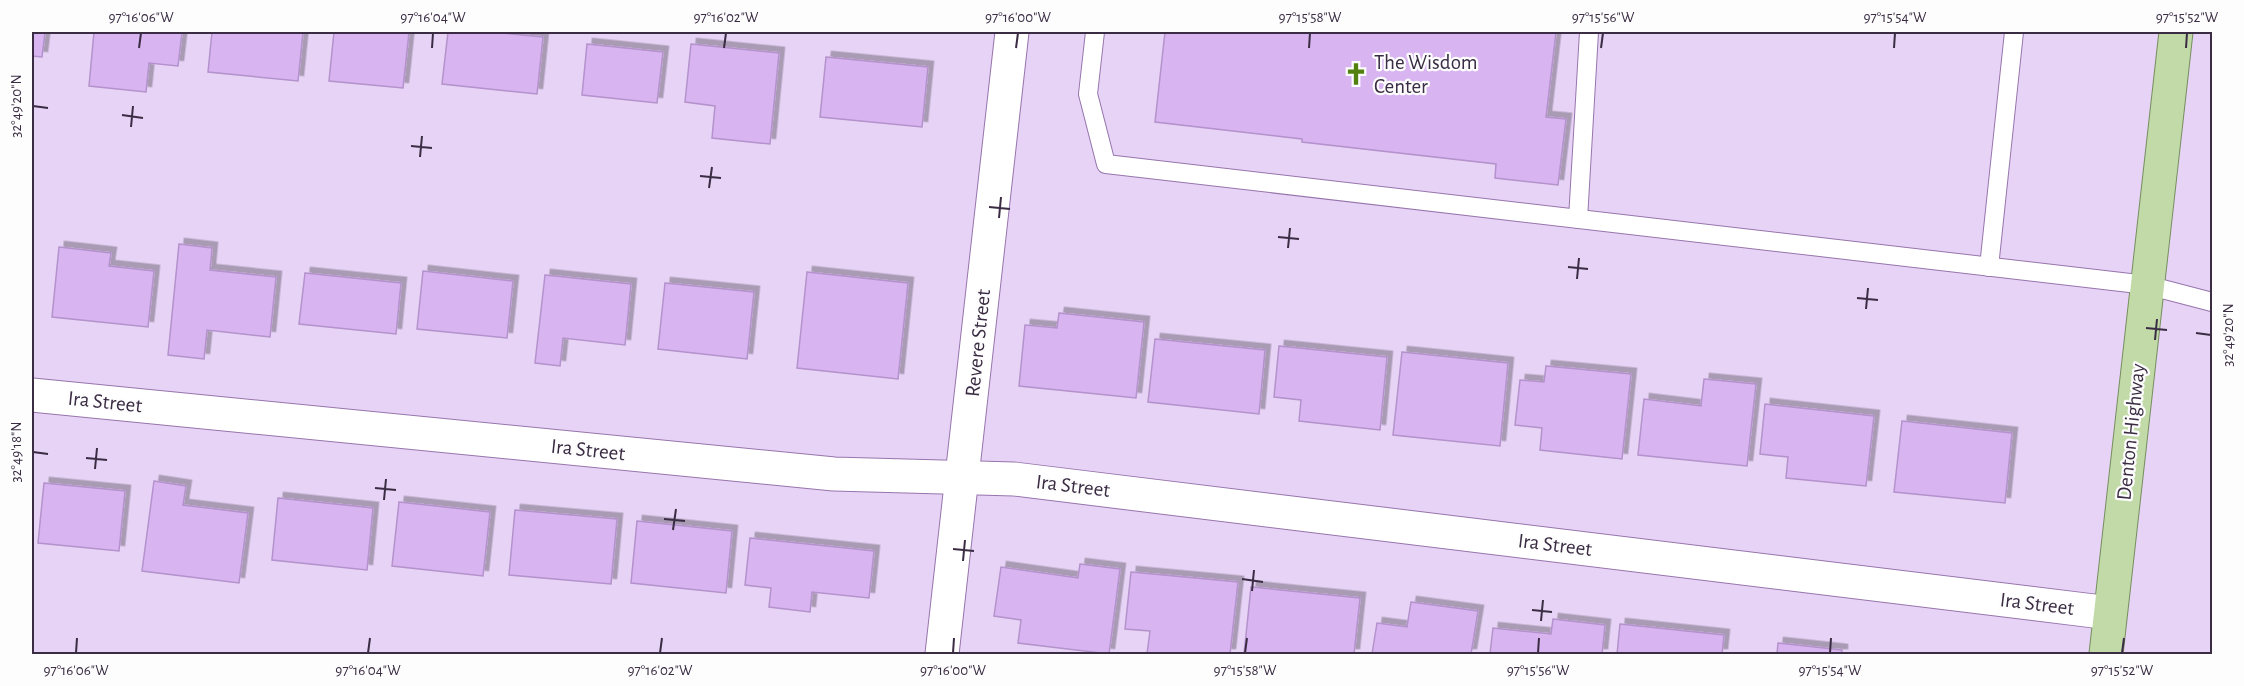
<svg xmlns="http://www.w3.org/2000/svg" width="2244" height="686" font-family="'Alegreya Sans',sans-serif">
<style>
.building{fill:#d8b5f0;stroke:#b492cb;stroke-width:1.5;filter:url(#shadow)}
.lines{fill:none;stroke-linecap:round;stroke-linejoin:round}
.lane-casing{stroke:#9675ac;stroke-width:20}
.street-casing{stroke:#9675ac;stroke-width:35}
.primary-casing{stroke:#768e5f;stroke-width:35}
.lane{stroke:#fff;stroke-width:18}
.street{stroke:#fff;stroke-width:33}
.primary{stroke:#c1daa8;stroke-width:33}
.ticks{fill:none;stroke:#3a2c43;stroke-width:2}
.labels{text-anchor:middle;dominant-baseline:central;stroke-width:4.5;stroke-linejoin:round;paint-order:stroke}
.poi-label{font-size:21px;fill:#3a2c43;stroke:#fdfdfd;text-anchor:start}
.street-label{font-size:21px;fill:#3a2c43;stroke:#fdfdfd}
.neatline{fill:none;stroke:#3a2c43;stroke-width:2}
.ticks-label{font-size:15px;text-anchor:middle;fill:#3a2c43}
</style>
<defs>
<filter id="shadow"><feDropShadow dx="5.5" dy="-5.5" stdDeviation="0" flood-color="#0004"/></filter>
</defs>
<rect width="100%" height="100%" fill="#e7d3f6"/>
<!-- building -->
<g class="building">
<polygon points="32,32 45,32 42,57 32,56"/>
<polygon points="94,32 182,32 178,66 149,63 146,92 89,86"/>
<polygon points="212,32 303,32 298,81 208,72"/>
<polygon points="334,32 409,32 403,88 329,81"/>
<polygon points="448,32 491,32 543,37 537,94 442,84"/>
<polygon points="1165,32 1556,32 1546,117 1566,119 1558,185 1495,178 1496,164 1302,142 1302,139 1155,122"/>
<polygon points="587,44 663,52 657,103 582,95"/>
<polygon points="691,44 779,53 770,144 712,138 715,106 685,102"/>
<polygon points="826,57 928,67 922,127 820,117"/>
<polygon points="179,244 212,248 210,270 276,277 270,337 207,330 204,359 168,355"/>
<polygon points="59,247 111,253 109,266 154,271 148,327 52,317"/>
<polygon points="423,271 513,281 507,338 417,329"/>
<polygon points="807,272 908,283 898,379 797,368"/>
<polygon points="305,273 401,283 396,334 299,324"/>
<polygon points="545,275 631,284 625,345 563,338 560,366 535,363"/>
<polygon points="665,283 754,292 747,359 658,349"/>
<polygon points="1059,313 1144,322 1136,398 1019,386 1025,325 1057,328"/>
<polygon points="1155,339 1265,350 1259,414 1148,402"/>
<polygon points="1279,346 1387,357 1380,430 1299,421 1301,400 1274,397"/>
<polygon points="1402,352 1508,363 1500,446 1393,435"/>
<polygon points="1546,366 1631,374 1622,459 1540,450 1542,428 1515,425 1520,380 1544,382"/>
<polygon points="1704,379 1756,384 1747,466 1638,455 1644,399 1701,406"/>
<polygon points="1765,404 1874,416 1866,486 1786,478 1788,457 1760,454"/>
<polygon points="1902,421 2012,433 2005,503 1894,492"/>
<polygon points="154,481 186,486 183,505 248,513 239,583 142,571"/>
<polygon points="44,483 125,491 119,551 38,543"/>
<polygon points="278,498 373,508 367,570 272,560"/>
<polygon points="399,502 490,512 483,576 392,566"/>
<polygon points="515,510 617,519 611,584 509,575"/>
<polygon points="637,521 732,531 726,593 631,583"/>
<polygon points="750,538 874,551 869,598 812,592 810,612 769,607 771,588 745,585"/>
<polygon points="1080,564 1120,569 1109,654 1018,643 1021,620 994,616 1001,567 1078,578"/>
<polygon points="1131,572 1238,582 1230,654 1147,654 1150,631 1125,629"/>
<polygon points="1251,587 1360,598 1354,654 1244,654"/>
<polygon points="1411,602 1478,611 1471,654 1372,654 1377,623 1407,627"/>
<polygon points="1553,619 1605,625 1602,654 1490,654 1493,628 1551,634"/>
<polygon points="1620,624 1724,635 1722,654 1617,654"/>
<polygon points="1778,643 1842,650 1842,654 1777,654"/>
</g>
<g class="lines">
<!-- lane casing -->
<g class="lane-casing">
<g id="lane">
<polyline points="1095,32 1088,94 1106,164 2147,285 2212,302"/>
<polyline points="1578,219 1589,32"/>
<polyline points="1989,267 2014,32"/>
</g>
</g>
<!-- street casing -->
<g class="street-casing">
<g id="street">
<polyline points="32,395 834,474 1014,479 2110,613"/>
<polyline points="942,654 1012,32"/>
</g>
</g>
<!-- primary casing -->
<g class="primary-casing">
<polyline id="primary" points="2106,654 2176,32"/>
</g>
<!-- lane -->
<use href="#lane" class="lane"/>
<!-- street -->
<use href="#street" class="street"/>
<!-- primary -->
<use href="#primary" class="primary"/>
</g>
<!-- ticks -->
<path class="ticks" d="M139,48L141,33M432,48L433,33M724,48L726,33M1016,48L1018,33M1309,48L1310,33M1601,48L1603,33M1894,48L1895,33M2186,48L2187,33M33,106L48,108M122,115L143,118M131,127L133,106M411,146L432,148M420,157L422,136M700,176L721,178M709,188L712,167M989,207L1010,209M999,218L1001,197M1278,237L1299,239M1288,248L1290,228M1568,267L1588,269M1577,279L1579,258M1857,298L1878,300M1866,309L1868,288M2146,328L2167,330M2196,333L2211,335M2155,340L2157,319M33,452L48,454M86,458L107,460M95,469L97,448M375,488L396,490M384,500L386,479M664,519L685,521M673,530L676,509M953,549L974,551M963,561L965,540M1242,579L1263,582M1252,591L1254,570M1532,610L1552,612M1541,621L1543,600M76,653L77,638M368,653L370,638M660,653L662,638M953,653L954,638M1245,653L1247,638M1538,653L1539,638M1830,653L1831,638M2122,653L2124,638"/>
<!-- icons -->
<defs>
<g id="church-bare" transform="scale(1.8)"><path d="M-1.2-6h2.4v3.5h3.3v2.4h-3.3V6h-2.4V-.1h-3.3v-2.4h3.3Z" fill="#538110" stroke="#fdfdfd" stroke-width="2.5" paint-order="stroke"/></g>
</defs>
<g fill-rule="evenodd">
<use href="#church-bare" x="1356" y="74"/>
</g>
<g class="labels">
<!-- poi labels -->
<g class="poi-label">
<text x="1374" y="62">The Wisdom<tspan x="1374" dy="24">Center</tspan></text>
</g>
<!-- street labels -->
<g class="street-label">
<text transform="translate(978 343) rotate(-84)">Revere Street</text>
<text transform="translate(105 402) rotate(6)">Ira Street</text>
<text transform="translate(2131 432) rotate(-84)">Denton Highway</text>
<text transform="translate(588 450) rotate(6)">Ira Street</text>
<text transform="translate(1073 486) rotate(7)">Ira Street</text>
<text transform="translate(1555 545) rotate(7)">Ira Street</text>
<text transform="translate(2037 604) rotate(7)">Ira Street</text>
</g>
</g>
<!-- border -->
<rect width="2244" height="686" fill="none" stroke="#fdfdfd" stroke-width="66"/>
<rect x="33" y="33" width="2178" height="620" class="neatline"/>
<g class="ticks-label">
<text x="141" y="22">97°16'06"W</text>
<text x="433" y="22">97°16'04"W</text>
<text x="726" y="22">97°16'02"W</text>
<text x="1018" y="22">97°16'00"W</text>
<text x="1310" y="22">97°15'58"W</text>
<text x="1603" y="22">97°15'56"W</text>
<text x="1895" y="22">97°15'54"W</text>
<text x="2187" y="22">97°15'52"W</text>
<text transform="translate(16 106) rotate(-90)" y="5">32°49'20"N</text>
<text transform="translate(2228 335) rotate(-90)" y="5">32°49'20"N</text>
<text transform="translate(16 452) rotate(-90)" y="5">32°49'18"N</text>
<text x="76" y="675">97°16'06"W</text>
<text x="368" y="675">97°16'04"W</text>
<text x="660" y="675">97°16'02"W</text>
<text x="953" y="675">97°16'00"W</text>
<text x="1245" y="675">97°15'58"W</text>
<text x="1538" y="675">97°15'56"W</text>
<text x="1830" y="675">97°15'54"W</text>
<text x="2122" y="675">97°15'52"W</text>
</g>
</svg>
